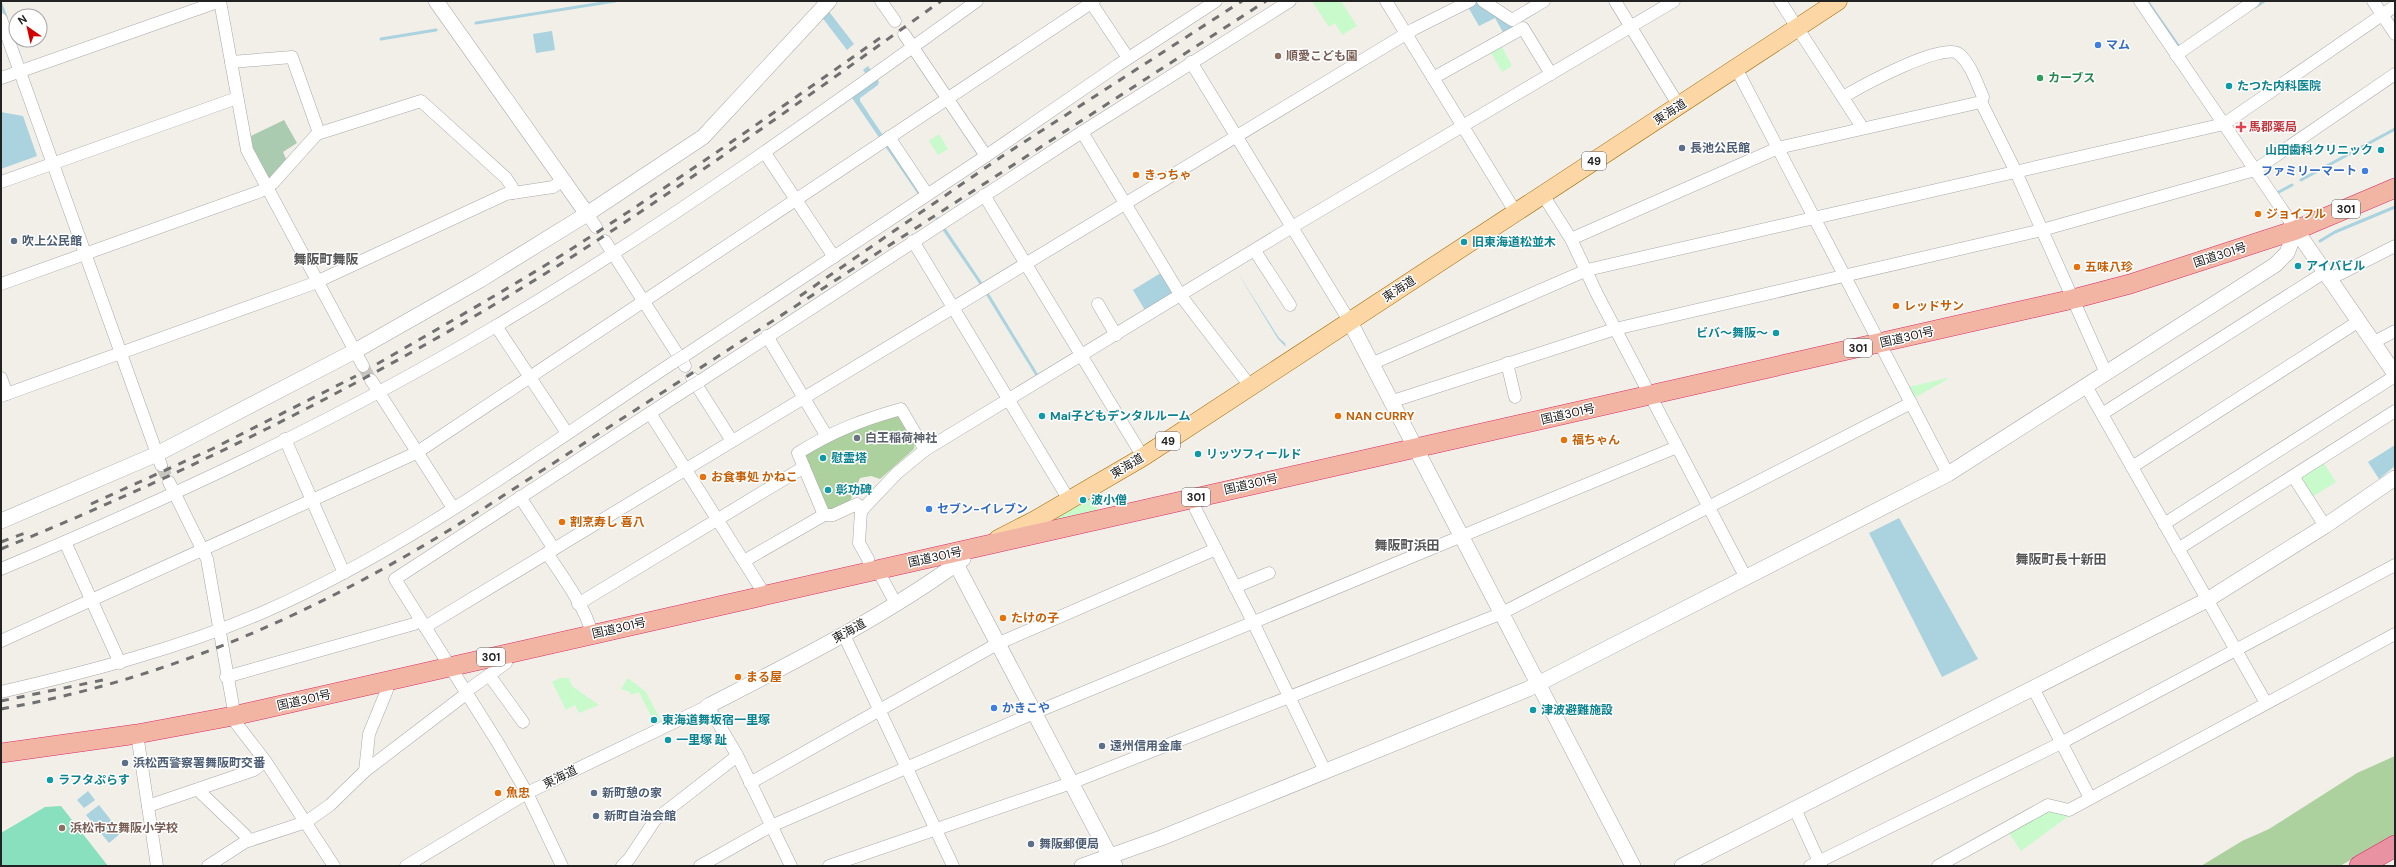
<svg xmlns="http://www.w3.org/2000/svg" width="2396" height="867" font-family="'DM Sans','Noto Sans JP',sans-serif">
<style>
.forest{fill:#add19e}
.cemetery{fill:#aacbaf}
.park{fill:#c8facc}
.pitch{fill:#88e0be}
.water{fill:#aad3df}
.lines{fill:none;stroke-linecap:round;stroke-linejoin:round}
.stream{stroke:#aad3df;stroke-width:3}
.minor-tunnel{stroke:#c8c6c1;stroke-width:12;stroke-dasharray:12 6;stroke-linecap:butt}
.minor-casing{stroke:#a9a9a9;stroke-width:13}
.tertiary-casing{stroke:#a9a9a9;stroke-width:16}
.primary-casing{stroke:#a06b00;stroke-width:19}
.trunk-casing{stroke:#dc2a67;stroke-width:20}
.motorway-casing{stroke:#dc2a67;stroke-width:22}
.minor{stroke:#fff;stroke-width:12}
.tertiary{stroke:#fff;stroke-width:15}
.primary{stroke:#fcd6a4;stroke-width:18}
.trunk{stroke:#f2b4a3;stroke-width:19}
.motorway{stroke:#e892a2;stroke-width:21}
.rail{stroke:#707070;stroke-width:3;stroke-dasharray:8 8;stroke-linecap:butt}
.minor-bridge-casing{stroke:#a9a9a9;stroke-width:13;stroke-linecap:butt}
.minor-bridge{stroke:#fff;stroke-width:12}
.shop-dot{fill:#3f7fe0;stroke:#fff;stroke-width:1.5}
.education-dot{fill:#8d6e63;stroke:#fff;stroke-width:1.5}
.leisure-dot{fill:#2e9e5b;stroke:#fff;stroke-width:1.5}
.culture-dot{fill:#0f9aa8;stroke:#fff;stroke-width:1.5}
.health-dot{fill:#e0444e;stroke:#fff;stroke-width:1.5}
.service-dot{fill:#5c6f8a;stroke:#fff;stroke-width:1.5}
.food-dot{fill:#e8710a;stroke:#fff;stroke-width:1.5}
.worship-dot{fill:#6b7280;stroke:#fff;stroke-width:1.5}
.labels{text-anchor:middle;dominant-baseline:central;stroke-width:3;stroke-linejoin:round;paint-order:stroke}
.shield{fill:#fff;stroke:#646464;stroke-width:1}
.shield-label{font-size:11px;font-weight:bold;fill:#222}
.shop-label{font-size:12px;font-weight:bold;fill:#366cbe;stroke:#fff;text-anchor:start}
.education-label{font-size:12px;font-weight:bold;fill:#785e54;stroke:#fff;text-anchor:start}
.leisure-label{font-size:12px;font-weight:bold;fill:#27864d;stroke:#fff;text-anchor:start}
.culture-label{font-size:12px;font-weight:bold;fill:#0d838f;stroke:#fff;text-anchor:start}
.street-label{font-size:12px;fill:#222;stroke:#fff}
.health-label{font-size:12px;font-weight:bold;fill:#be3a42;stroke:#fff;text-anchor:start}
.service-label{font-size:12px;font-weight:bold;fill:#4e5e75;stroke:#fff;text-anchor:start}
.food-label{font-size:12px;font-weight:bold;fill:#c56008;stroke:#fff;text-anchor:start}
.worship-label{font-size:12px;font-weight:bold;fill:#5b616d;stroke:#fff;text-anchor:start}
.neighbourhood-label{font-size:13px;font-weight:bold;fill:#555;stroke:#fff}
</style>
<rect width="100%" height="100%" fill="#f2efe9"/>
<!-- forest -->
<g class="forest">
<polygon points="899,414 915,442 914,449 880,479 871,476 860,478 850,501 828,512 805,461 805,453 828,437"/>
<polygon points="2395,756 2395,835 2340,866 2201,866 2242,841 2269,829 2357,773"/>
</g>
<!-- cemetery -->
<polygon class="cemetery" points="284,120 297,143 283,152 287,161 270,180 253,148 251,136"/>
<!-- park -->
<g class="park">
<polygon points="1312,1 1341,1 1357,26 1342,35 1335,23 1329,27"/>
<polygon points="1501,45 1512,66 1502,72 1490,51"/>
<polygon points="939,134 948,149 938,155 929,141"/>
<polygon points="1947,378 1948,379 1914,398 1908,387"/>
<polygon points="2323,462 2336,482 2312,497 2302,480 2302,475"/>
<polygon points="1089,494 1091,501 1095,501 1096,507 1100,511 1044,526"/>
<polygon points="560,678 569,678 572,686 599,705 579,713 575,705 566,710 552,682"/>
<polygon points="628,678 646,692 661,721 655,724 639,692 632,695 630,692 621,689"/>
<polygon points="2049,810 2070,815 2021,851 2009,833"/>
</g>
<!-- pitch -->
<polygon class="pitch" points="61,806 108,866 1,866 1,833 45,807"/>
<!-- water -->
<g class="water">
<polygon points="817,1 825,1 827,9 854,44 847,50 821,16"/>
<polygon points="2144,1 2149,1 2181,47 2179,48"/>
<polygon points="1477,2 1510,24 1517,20 1521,25 1504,34 1495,18 1479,26 1468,7"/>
<polygon points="552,31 555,50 536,53 533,34"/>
<polygon points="868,66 879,82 878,85 860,98 860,101 927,201 924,203 852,98 871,81 863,70"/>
<polygon points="1,112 23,116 37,156 1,169"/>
<polygon points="938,217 983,284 981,286 935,219"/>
<polygon points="1236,270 1279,338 1285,343 1286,347 1278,339"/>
<polygon points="1164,271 1176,292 1146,312 1133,290"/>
<polygon points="988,292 1039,376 1037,378 985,293"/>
<polygon points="2395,445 2395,466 2379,479 2368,462"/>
<polygon points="1899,518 1978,659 1942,677 1869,533"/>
<polygon points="88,791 95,800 84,808 77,800"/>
<polygon points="99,805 121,833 109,843 86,815"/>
</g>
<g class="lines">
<!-- stream -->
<g class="stream">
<polyline points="1,4 6,17"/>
<polyline points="2255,7 2264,1"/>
<polyline points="476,23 615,1"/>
<polyline points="381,39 436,30"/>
<polyline points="2301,180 2395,129"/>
<polyline points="2275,192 2277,193 2292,185"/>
<polyline points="2320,241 2335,232 2395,207"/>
</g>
<!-- minor-tunnel -->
<g class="minor-tunnel">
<polyline points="363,366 371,380"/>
<polyline points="161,465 169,482"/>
</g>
<!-- minor casing -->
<g class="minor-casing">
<g id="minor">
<polyline points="220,1 247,150 363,366"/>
<polyline points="881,1 895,21"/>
<polyline points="1090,1 1128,58"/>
<polyline points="1386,1 1516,213"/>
<polyline points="1483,1 1512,20 1544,1"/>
<polyline points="1615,1 1679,106"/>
<polyline points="1780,1 1860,124 1861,128"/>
<polyline points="2140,1 2296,230"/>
<polyline points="2373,1 2395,34"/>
<polyline points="1,19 161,465"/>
<polyline points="904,34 986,156"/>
<polyline points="2176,55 2254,1"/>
<polyline points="231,62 292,57 319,133"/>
<polyline points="1191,62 1350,322"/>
<polyline points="1736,68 1948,474"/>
<polyline points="1,78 220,1"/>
<polyline points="1433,78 1523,28 1551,74"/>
<path d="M1843,97C1860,87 1943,41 1959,54C1971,64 1977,84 1983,97L1981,102L2016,172L2106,373"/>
<polyline points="1082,132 1181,296 1250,386"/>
<polyline points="889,137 927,194"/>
<polyline points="765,153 834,257"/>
<polyline points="1,182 237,98"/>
<polyline points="984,195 1143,457"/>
<polyline points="1543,195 1571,239 1597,294 1746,578"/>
<polyline points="587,214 596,227"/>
<polyline points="1571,239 1778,148 1981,102"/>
<polyline points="605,241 685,366"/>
<polyline points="913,241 1069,500"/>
<polyline points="1255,251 1290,305"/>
<polyline points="2330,279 2395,246"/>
<polyline points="1,284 261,191 273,183 317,134 421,101 506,178 512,187 513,193"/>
<polyline points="1098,304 1116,335"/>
<polyline points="496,326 567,433"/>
<polyline points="767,336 826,435"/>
<polyline points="2374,342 2395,331"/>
<polyline points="684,356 986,156 1118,65 1216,1"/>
<polyline points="1507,363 1515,397"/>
<polyline points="1371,364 1587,270 2224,124 2395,6"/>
<polyline points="1,378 7,394"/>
<polyline points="692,378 732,441"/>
<polyline points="371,380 453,508"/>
<polyline points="700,381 1082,132 1290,1"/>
<polyline points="2086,386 2266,703"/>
<polyline points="1,396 312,284 506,194 553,187 563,180"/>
<polyline points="1390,402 1615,329 2042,230 2255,170 2395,74"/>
<polyline points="650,413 760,587 762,596"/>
<polyline points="2102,414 2325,272"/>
<polyline points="285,439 344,573"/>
<polyline points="2132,467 2359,321"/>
<polyline points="2293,476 2325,526"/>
<polyline points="169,482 207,559 236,723 266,762 334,866"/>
<polyline points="520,497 554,549"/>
<polyline points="1193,498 1196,510 1253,622 1325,771"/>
<path d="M824,515L798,453C833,431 862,420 901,409L925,450"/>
<polyline points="2164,524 2395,376"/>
<polyline points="65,542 120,663"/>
<polyline points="2178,549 2395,411"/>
<path d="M547,553C562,576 586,608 592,634"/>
<polyline points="744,561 824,515 833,515 857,504 863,509"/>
<path d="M1,569C170,498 338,420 496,326C663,227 820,114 977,1"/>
<polyline points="870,570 868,559 859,543 861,511 897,473 925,450 1292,227 1674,1"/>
<polyline points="882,578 896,604"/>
<polyline points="1235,587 1269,573"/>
<polyline points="578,604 804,467"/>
<polyline points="425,627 1414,29 1470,1"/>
<polyline points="844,635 953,866"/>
<polyline points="1,641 416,453 1094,1"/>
<polyline points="489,675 523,722"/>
<polyline points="226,677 414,624 420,620"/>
<polyline points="2033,688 2090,798"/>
<path d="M1,692C91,671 181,648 266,611C411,547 542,449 674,362"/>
<polyline points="465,692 506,663 504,654"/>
<polyline points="137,734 157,866"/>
<polyline points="365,771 369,734 387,690 385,681"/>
<polyline points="750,783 997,644 1216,549"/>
<polyline points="198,790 245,835 247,841"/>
<polyline points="148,806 254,770 265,761"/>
<polyline points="1795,809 1821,866"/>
<polyline points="208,866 245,842 306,822 330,805 365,771 466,694"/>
<polyline points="406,866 527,793 708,706 737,755 791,866"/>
<polyline points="562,866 527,793 498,743 395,579 690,387"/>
<polyline points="622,866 629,859 655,820 737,756"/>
<polyline points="700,866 771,826 1034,713 1677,447"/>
<polyline points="829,866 1071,783 1500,614 1911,403"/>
<polyline points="1810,866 2061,743 2395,565"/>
<polyline points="1938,866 2048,805 2069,810 2395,634"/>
</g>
</g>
<!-- tertiary casing -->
<g class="tertiary-casing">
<g id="tertiary">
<polyline points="436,1 587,214"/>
<polyline points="2296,230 2395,374"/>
<polyline points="1350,322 1633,866"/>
<polyline points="1,521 157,454 355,351 480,280 587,214 703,137 829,1"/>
<polyline points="953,553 956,564 1115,866"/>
<path d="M708,706C795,661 884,617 963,559"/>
<polyline points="1082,866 1161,838 1528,689 1948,474 2275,265 2287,253 2296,230"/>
<polyline points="1682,866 2207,600 2325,526 2395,478"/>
</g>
</g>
<!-- primary casing -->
<g class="primary-casing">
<polyline id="primary" points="998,539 1035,520 1143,457 1838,1"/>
</g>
<!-- trunk casing -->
<g class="trunk-casing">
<polyline id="trunk" points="1,753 137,734 233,716 2073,299 2130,284 2296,230 2395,188"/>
</g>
<!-- motorway casing -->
<g class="motorway-casing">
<polyline id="motorway" points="2360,866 2395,846"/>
</g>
<!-- minor -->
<use href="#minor" class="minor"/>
<!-- tertiary -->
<use href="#tertiary" class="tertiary"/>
<!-- primary -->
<use href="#primary" class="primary"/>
<!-- trunk -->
<use href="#trunk" class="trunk"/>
<!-- motorway -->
<use href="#motorway" class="motorway"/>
<!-- rail -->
<g class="rail">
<polyline points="800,296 1001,157 1242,1"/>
<path d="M377,364C439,328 501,293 562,255C670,186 775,112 880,38"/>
<polyline points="91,504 212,449 356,376"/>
<polyline points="1,542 25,533"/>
<path d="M1,549C197,469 388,373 567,260C695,178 818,89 941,1"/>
<polyline points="1,701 103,680"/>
<path d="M1,709C175,678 327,608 475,514L1266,1"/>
</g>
<!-- minor-bridge casing -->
<g class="minor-bridge-casing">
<g id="minor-bridge">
<polyline points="674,362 684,356"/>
<polyline points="690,387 700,381"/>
</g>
</g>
<!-- minor-bridge -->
<use href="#minor-bridge" class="minor-bridge"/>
</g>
<!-- markers -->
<g class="shop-dot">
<circle cx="2098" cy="45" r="4"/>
<circle cx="2365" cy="171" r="4"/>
<circle cx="929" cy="509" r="4"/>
<circle cx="994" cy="708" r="4"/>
</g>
<g class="education-dot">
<circle cx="1278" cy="56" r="4"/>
<circle cx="62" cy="828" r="4"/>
</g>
<circle class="leisure-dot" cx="2040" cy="78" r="4"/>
<g class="culture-dot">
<circle cx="2229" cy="86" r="4"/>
<circle cx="2381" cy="150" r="4"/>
<circle cx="1464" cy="242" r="4"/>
<circle cx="2298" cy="266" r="4"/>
<circle cx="1776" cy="333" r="4"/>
<circle cx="1042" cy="416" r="4"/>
<circle cx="1198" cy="454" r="4"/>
<circle cx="823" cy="458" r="4"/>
<circle cx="828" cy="490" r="4"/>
<circle cx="1083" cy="500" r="4"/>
<circle cx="1533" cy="710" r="4"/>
<circle cx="654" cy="720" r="4"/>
<circle cx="668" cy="740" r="4"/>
<circle cx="50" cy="780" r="4"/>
</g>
<path class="health-dot" d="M2239 121h4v4h4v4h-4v4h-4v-4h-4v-4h4z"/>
<g class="service-dot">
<circle cx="1682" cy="148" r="4"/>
<circle cx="14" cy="241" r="4"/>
<circle cx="1102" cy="746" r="4"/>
<circle cx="125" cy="763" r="4"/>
<circle cx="594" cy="793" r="4"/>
<circle cx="596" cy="816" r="4"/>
<circle cx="1031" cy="844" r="4"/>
</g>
<g class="food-dot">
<circle cx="1136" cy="175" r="4"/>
<circle cx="2258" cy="214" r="4"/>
<circle cx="2077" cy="267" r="4"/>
<circle cx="1896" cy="306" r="4"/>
<circle cx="1338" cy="416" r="4"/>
<circle cx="1564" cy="440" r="4"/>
<circle cx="703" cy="477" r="4"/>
<circle cx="562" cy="522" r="4"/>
<circle cx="1003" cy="618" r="4"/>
<circle cx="738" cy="677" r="4"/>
<circle cx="498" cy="793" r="4"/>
</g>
<circle class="worship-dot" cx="857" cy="438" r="4"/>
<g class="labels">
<!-- shield labels -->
<g class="shield">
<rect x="1582" y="152" width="24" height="18" rx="3"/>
<rect x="2332" y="200" width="28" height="18" rx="3"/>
<rect x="1844" y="339" width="28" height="18" rx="3"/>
<rect x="1156" y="432" width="24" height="18" rx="3"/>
<rect x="1182" y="488" width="28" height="18" rx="3"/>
<rect x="477" y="648" width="28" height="18" rx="3"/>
</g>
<g class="shield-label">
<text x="1594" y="161">49</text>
<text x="2346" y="209">301</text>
<text x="1858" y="348">301</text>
<text x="1168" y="441">49</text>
<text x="1196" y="497">301</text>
<text x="491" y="657">301</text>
</g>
<!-- shop labels -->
<g class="shop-label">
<text x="2106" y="45">マム</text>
<text x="2357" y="171" text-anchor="end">ファミリーマート</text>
<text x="937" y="509">セブン-イレブン</text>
<text x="1002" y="708">かきこや</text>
</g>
<!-- education labels -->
<g class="education-label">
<text x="1286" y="56">順愛こども園</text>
<text x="70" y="828">浜松市立舞阪小学校</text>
</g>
<!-- leisure labels -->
<g class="leisure-label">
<text x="2048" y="78">カーブス</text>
</g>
<!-- culture labels -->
<g class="culture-label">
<text x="2237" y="86">たつた内科医院</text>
<text x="2373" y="150" text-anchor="end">山田歯科クリニック</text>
<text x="1472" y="242">旧東海道松並木</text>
<text x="2306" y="266">アイバビル</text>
<text x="1768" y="333" text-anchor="end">ビバ～舞阪～</text>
<text x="1050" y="416">Mai子どもデンタルルーム</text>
<text x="1206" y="454">リッツフィールド</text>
<text x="831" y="458">慰霊塔</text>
<text x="836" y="490">彰功碑</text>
<text x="1091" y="500">波小僧</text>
<text x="1541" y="710">津波避難施設</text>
<text x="662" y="720">東海道舞坂宿一里塚</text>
<text x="676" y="740">一里塚 趾</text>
<text x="58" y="780">ラフタぷらす</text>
</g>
<!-- street labels -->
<g class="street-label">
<text transform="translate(1670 112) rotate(-33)">東海道</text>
<text transform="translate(2220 255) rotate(-18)">国道301号</text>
<text transform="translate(1399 289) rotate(-33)">東海道</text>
<text transform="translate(1907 337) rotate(-13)">国道301号</text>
<text transform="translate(1568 414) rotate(-13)">国道301号</text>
<text transform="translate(1127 466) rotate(-31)">東海道</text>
<text transform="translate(1251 484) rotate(-13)">国道301号</text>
<text transform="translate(935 557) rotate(-12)">国道301号</text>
<text transform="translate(619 628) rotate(-13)">国道301号</text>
<text transform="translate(849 631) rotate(-29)">東海道</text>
<text transform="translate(304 700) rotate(-13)">国道301号</text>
<text transform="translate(560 777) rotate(-26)">東海道</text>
</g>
<!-- health labels -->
<g class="health-label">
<text x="2249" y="127">馬郡薬局</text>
</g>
<!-- service labels -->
<g class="service-label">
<text x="1690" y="148">長池公民館</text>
<text x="22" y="241">吹上公民館</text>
<text x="1110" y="746">遠州信用金庫</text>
<text x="133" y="763">浜松西警察署舞阪町交番</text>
<text x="602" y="793">新町憩の家</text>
<text x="604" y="816">新町自治会館</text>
<text x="1039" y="844">舞阪郵便局</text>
</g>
<!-- food labels -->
<g class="food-label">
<text x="1144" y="175">きっちゃ</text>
<text x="2266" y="214">ジョイフル</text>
<text x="2085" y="267">五味八珍</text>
<text x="1904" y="306">レッドサン</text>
<text x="1346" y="416">NAN CURRY</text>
<text x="1572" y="440">福ちゃん</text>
<text x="711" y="477">お食事処 かねこ</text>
<text x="570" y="522">割烹寿し 喜八</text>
<text x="1011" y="618">たけの子</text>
<text x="746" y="677">まる屋</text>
<text x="506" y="793">魚忠</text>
</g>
<!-- worship labels -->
<g class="worship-label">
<text x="865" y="438">白王稲荷神社</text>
</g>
<!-- neighbourhood labels -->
<g class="neighbourhood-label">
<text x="326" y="259">舞阪町舞阪</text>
<text x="1407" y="545">舞阪町浜田</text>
<text x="2061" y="559">舞阪町長十新田</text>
</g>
</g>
<!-- border -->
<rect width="2396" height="867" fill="none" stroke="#222222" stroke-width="4"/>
<!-- north arrow -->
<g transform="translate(28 28) rotate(326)"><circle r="19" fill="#ffffff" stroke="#a7a7a7"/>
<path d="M0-3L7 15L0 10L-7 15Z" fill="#d40000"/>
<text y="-6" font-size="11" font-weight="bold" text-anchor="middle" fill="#222222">N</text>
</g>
</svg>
